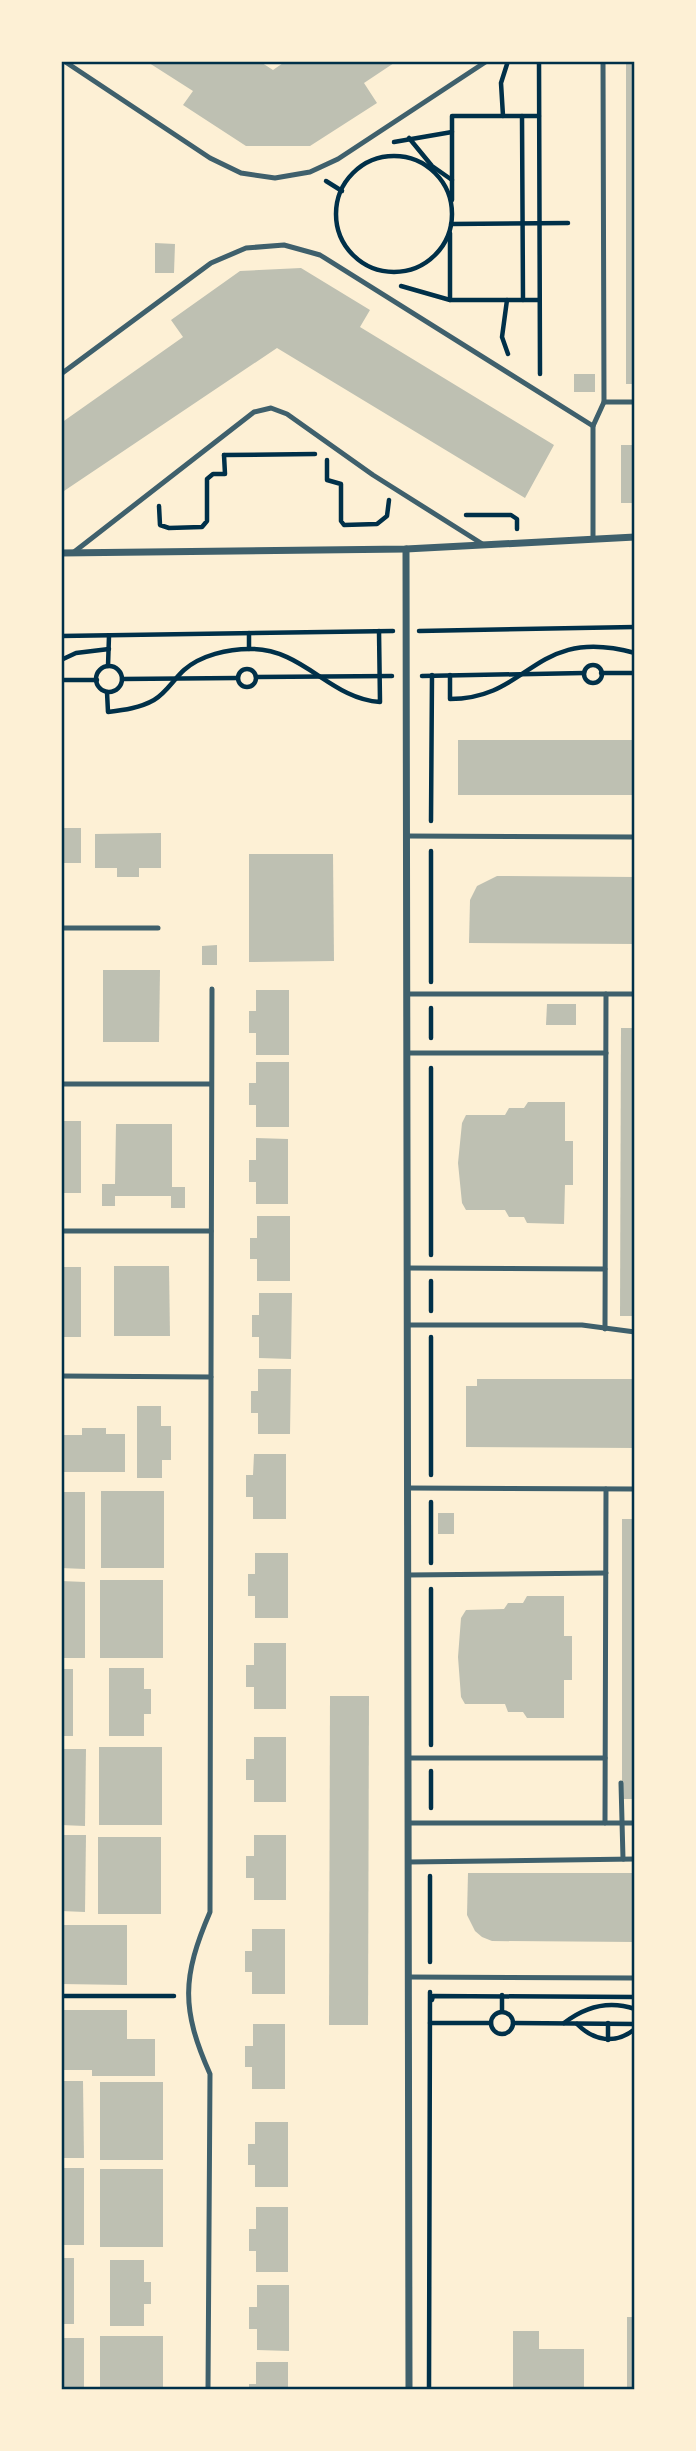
<svg xmlns="http://www.w3.org/2000/svg" width="696" height="2451" font-family="Manrope,sans-serif">
<style>
.building{fill:#bec0b2}
.lines{fill:none;stroke-linecap:round;stroke-linejoin:round}
.path{stroke:#003049;stroke-width:4.5}
.service{stroke:#3f606c;stroke-width:5}
.minor{stroke:#3f606c;stroke-width:7}
.neatline{fill:none;stroke:#003049;stroke-width:2.5}
</style>
<rect width="100%" height="100%" fill="#fdf0d5"/>
<!-- building -->
<g class="building">
<polygon points="146,61 259,61 273,70 286,61 397,61 364,83 377,103 310,146 246,146 183,105 193,91"/>
<rect x="626" y="61" width="9" height="323"/>
<polygon points="155,243 175,244 174,273 155,273"/>
<polygon points="301,268 370,310 360,327 554,445 525,498 277,348 61,493 61,423 183,337 171,320 240,271"/>
<rect x="574" y="374" width="21" height="18"/>
<rect x="621" y="445" width="14" height="58"/>
<rect x="458" y="740" width="177" height="55"/>
<rect x="61" y="828" width="20" height="35"/>
<polygon points="161,833 161,868 139,868 139,877 117,877 117,868 95,868 95,834"/>
<polygon points="249,854 333,854 334,961 249,962"/>
<polygon points="497,876 635,877 635,944 469,943 470,900 477,886"/>
<polygon points="217,945 217,965 202,965 202,946"/>
<polygon points="103,970 160,970 159,1042 103,1042"/>
<polygon points="256,990 289,990 289,1055 256,1055 256,1033 249,1033 249,1011 256,1011"/>
<polygon points="547,1004 576,1004 576,1025 546,1025"/>
<polygon points="621,1028 635,1028 635,1316 620,1316"/>
<polygon points="256,1062 289,1062 289,1127 256,1127 256,1105 249,1105 249,1083 256,1083"/>
<polygon points="528,1102 565,1102 565,1141 573,1141 573,1185 565,1185 564,1224 527,1223 524,1217 509,1217 505,1210 466,1210 462,1203 458,1163 462,1123 466,1115 505,1115 509,1108 524,1108"/>
<rect x="61" y="1121" width="20" height="72"/>
<polygon points="116,1124 172,1124 172,1187 185,1187 185,1208 171,1208 171,1196 115,1196 115,1206 102,1206 102,1184 115,1184"/>
<polygon points="256,1138 288,1139 288,1204 256,1204 256,1182 249,1182 249,1160 256,1160"/>
<polygon points="257,1216 290,1216 290,1281 257,1281 257,1259 250,1259 250,1238 257,1238"/>
<polygon points="114,1266 169,1266 170,1336 114,1336"/>
<rect x="61" y="1267" width="20" height="70"/>
<polygon points="259,1293 292,1293 291,1359 259,1358 259,1337 252,1337 252,1315 259,1315"/>
<polygon points="258,1369 291,1369 290,1434 258,1434 258,1413 251,1413 251,1391 258,1391"/>
<polygon points="477,1379 635,1379 635,1448 466,1447 466,1386 477,1386"/>
<polygon points="137,1406 161,1406 161,1426 171,1426 171,1460 162,1460 162,1478 137,1478"/>
<polygon points="82,1428 106,1428 106,1434 125,1434 125,1472 61,1472 61,1435 82,1435"/>
<polygon points="254,1454 286,1454 286,1519 253,1519 253,1497 246,1497 246,1475 253,1475"/>
<rect x="101" y="1491" width="63" height="77"/>
<polygon points="61,1492 85,1492 85,1569 61,1568"/>
<rect x="438" y="1513" width="16" height="21"/>
<rect x="622" y="1519" width="13" height="280"/>
<polygon points="255,1553 288,1553 288,1618 255,1618 255,1596 248,1596 248,1574 255,1574"/>
<rect x="100" y="1580" width="63" height="78"/>
<polygon points="61,1581 85,1582 85,1658 61,1658"/>
<polygon points="527,1596 564,1596 564,1636 572,1636 572,1680 564,1680 564,1718 527,1718 523,1712 508,1712 505,1704 465,1704 461,1697 458,1657 461,1618 466,1610 504,1609 508,1603 523,1603"/>
<polygon points="254,1643 286,1643 286,1709 254,1709 254,1687 246,1687 246,1665 254,1665"/>
<polygon points="109,1668 144,1668 144,1689 151,1689 151,1714 144,1714 144,1736 109,1736"/>
<rect x="61" y="1669" width="12" height="67"/>
<polygon points="330,1696 369,1696 368,2025 329,2025"/>
<polygon points="254,1737 286,1737 286,1802 254,1802 254,1780 246,1780 246,1759 254,1759"/>
<rect x="99" y="1747" width="63" height="78"/>
<polygon points="61,1749 86,1749 85,1826 61,1825"/>
<polygon points="61,1835 86,1835 85,1912 61,1911"/>
<polygon points="254,1835 286,1835 286,1900 254,1900 254,1878 246,1878 246,1856 254,1856"/>
<rect x="98" y="1837" width="63" height="77"/>
<polygon points="468,1873 635,1873 635,1942 492,1941 482,1937 475,1931 467,1915"/>
<polygon points="61,1925 127,1925 127,1985 61,1984"/>
<polygon points="252,1929 285,1929 285,1994 252,1994 252,1972 245,1972 245,1951 252,1951"/>
<polygon points="61,2010 127,2010 127,2039 155,2039 155,2076 92,2076 92,2070 61,2070"/>
<polygon points="253,2024 285,2024 285,2089 252,2089 252,2067 245,2067 245,2046 253,2046"/>
<polygon points="61,2081 83,2081 84,2158 61,2158"/>
<rect x="100" y="2082" width="63" height="78"/>
<polygon points="255,2122 288,2122 288,2187 255,2187 255,2165 248,2165 248,2144 255,2144"/>
<rect x="61" y="2168" width="23" height="77"/>
<rect x="100" y="2169" width="63" height="78"/>
<polygon points="256,2207 288,2207 288,2272 256,2272 256,2251 249,2251 249,2229 256,2229"/>
<rect x="61" y="2258" width="13" height="66"/>
<polygon points="110,2260 144,2260 144,2282 151,2282 151,2304 144,2304 144,2326 110,2326"/>
<polygon points="257,2285 289,2285 289,2351 257,2350 257,2329 249,2329 249,2307 257,2307"/>
<rect x="627" y="2317" width="8" height="73"/>
<polygon points="513,2331 539,2331 539,2349 584,2349 584,2390 513,2390"/>
<rect x="100" y="2336" width="63" height="54"/>
<rect x="61" y="2338" width="23" height="52"/>
<polygon points="256,2362 288,2362 288,2390 249,2390 249,2384 256,2384"/>
</g>
<g class="lines">
<!-- path -->
<g class="path">
<polyline points="539,61 540,374"/>
<polyline points="503,116 501,83 508,61"/>
<polyline points="409,138 432,166 452,180"/>
<polyline points="394,142 452,132"/>
<circle cx="394" cy="214" r="58"/>
<polyline points="326,181 342,191"/>
<polyline points="452,200 452,116 539,116"/>
<polyline points="451,224 568,223"/>
<polyline points="450,233 450,300 523,300 522,116"/>
<polyline points="401,286 450,300"/>
<polyline points="507,300 502,337 508,354"/>
<polyline points="523,300 539,300"/>
<polyline points="224,455 315,454"/>
<polyline points="327,460 327,480 341,484 341,521 344,525 377,524 387,516 389,500"/>
<polyline points="159,506 160,525 169,528 202,527 207,521 207,479 213,474 225,474 224,455"/>
<polyline points="466,515 511,515 517,519 517,529"/>
<polyline points="419,631 635,627"/>
<polyline points="249,633 249,649"/>
<polyline points="61,636 393,631"/>
<polyline points="61,660 76,653 109,649"/>
<circle cx="593" cy="674" r="9"/>
<polyline points="108,666 109,636"/>
<circle cx="109" cy="679" r="13"/>
<circle cx="247" cy="678" r="9"/>
<polyline points="601,673 635,673"/>
<path d="M450,675V699C531,699 534,625 635,653"/>
<polyline points="422,676 584,673"/>
<polyline points="256,677 392,676"/>
<polyline points="122,679 238,678"/>
<polyline points="61,680 97,680"/>
<path d="M107,692L108,712C124,710 140,708 154,700C166,693 174,679 184,670C201,655 228,649 250,649C303,648 330,699 380,702L379,631"/>
<polyline points="431,821 432,675"/>
<polyline points="431,851 431,982"/>
<polyline points="431,1008 431,1038"/>
<polyline points="431,1255 431,1068"/>
<polyline points="431,1281 431,1311"/>
<polyline points="431,1337 431,1475"/>
<polyline points="431,1563 431,1502"/>
<polyline points="431,1589 431,1745"/>
<polyline points="431,1771 431,1808"/>
<polyline points="430,1962 430,1876"/>
<polyline points="502,1995 502,2012"/>
<polyline points="61,1996 174,1996"/>
<polyline points="432,2000 433,1996 635,1997"/>
<circle cx="502" cy="2023" r="11"/>
<polyline points="430,2023 491,2023"/>
<polyline points="514,2023 635,2024"/>
<path d="M564,2023C586,2006 609,2000 635,2009"/>
<polyline points="608,2023 608,2040"/>
<path d="M577,2024C594,2041 615,2045 635,2029"/>
<polyline points="429,2390 430,1992"/>
</g>
<!-- service -->
<g class="service">
<polyline points="64,61 210,158 241,173 275,178 310,172 338,159 487,61"/>
<polyline points="61,374 211,263 246,248 284,245 320,255 593,426"/>
<polyline points="604,402 635,402"/>
<polyline points="593,537 593,426 604,402 603,61"/>
<polyline points="74,552 254,412 271,408 287,414 373,475 484,545"/>
<polyline points="407,836 635,837"/>
<polyline points="61,928 158,928"/>
<polyline points="407,994 635,994"/>
<polyline points="407,1053 606,1053"/>
<polyline points="61,1084 211,1084"/>
<polyline points="61,1231 211,1231"/>
<polyline points="407,1268 605,1269"/>
<polyline points="407,1325 582,1325 635,1332"/>
<polyline points="605,1329 606,994"/>
<path d="M61,1376L211,1377L210,1912C182,1977 181,2009 210,2074L208,2390"/>
<polyline points="211,1377 212,989"/>
<polyline points="408,1488 635,1489"/>
<polyline points="408,1575 606,1573"/>
<polyline points="408,1758 605,1758"/>
<polyline points="621,1783 623,1859"/>
<polyline points="408,1823 635,1823"/>
<polyline points="605,1823 606,1489"/>
<polyline points="408,1862 635,1859"/>
<polyline points="408,1977 635,1978"/>
</g>
<!-- minor -->
<g class="minor">
<polyline points="406,549 409,2390"/>
<polyline points="61,553 406,549 635,537"/>
</g>
</g>
<!-- border -->
<rect width="696" height="2451" fill="none" stroke="#fdf0d5" stroke-width="126"/>
<rect x="63" y="63" width="570" height="2325" class="neatline"/>
</svg>
